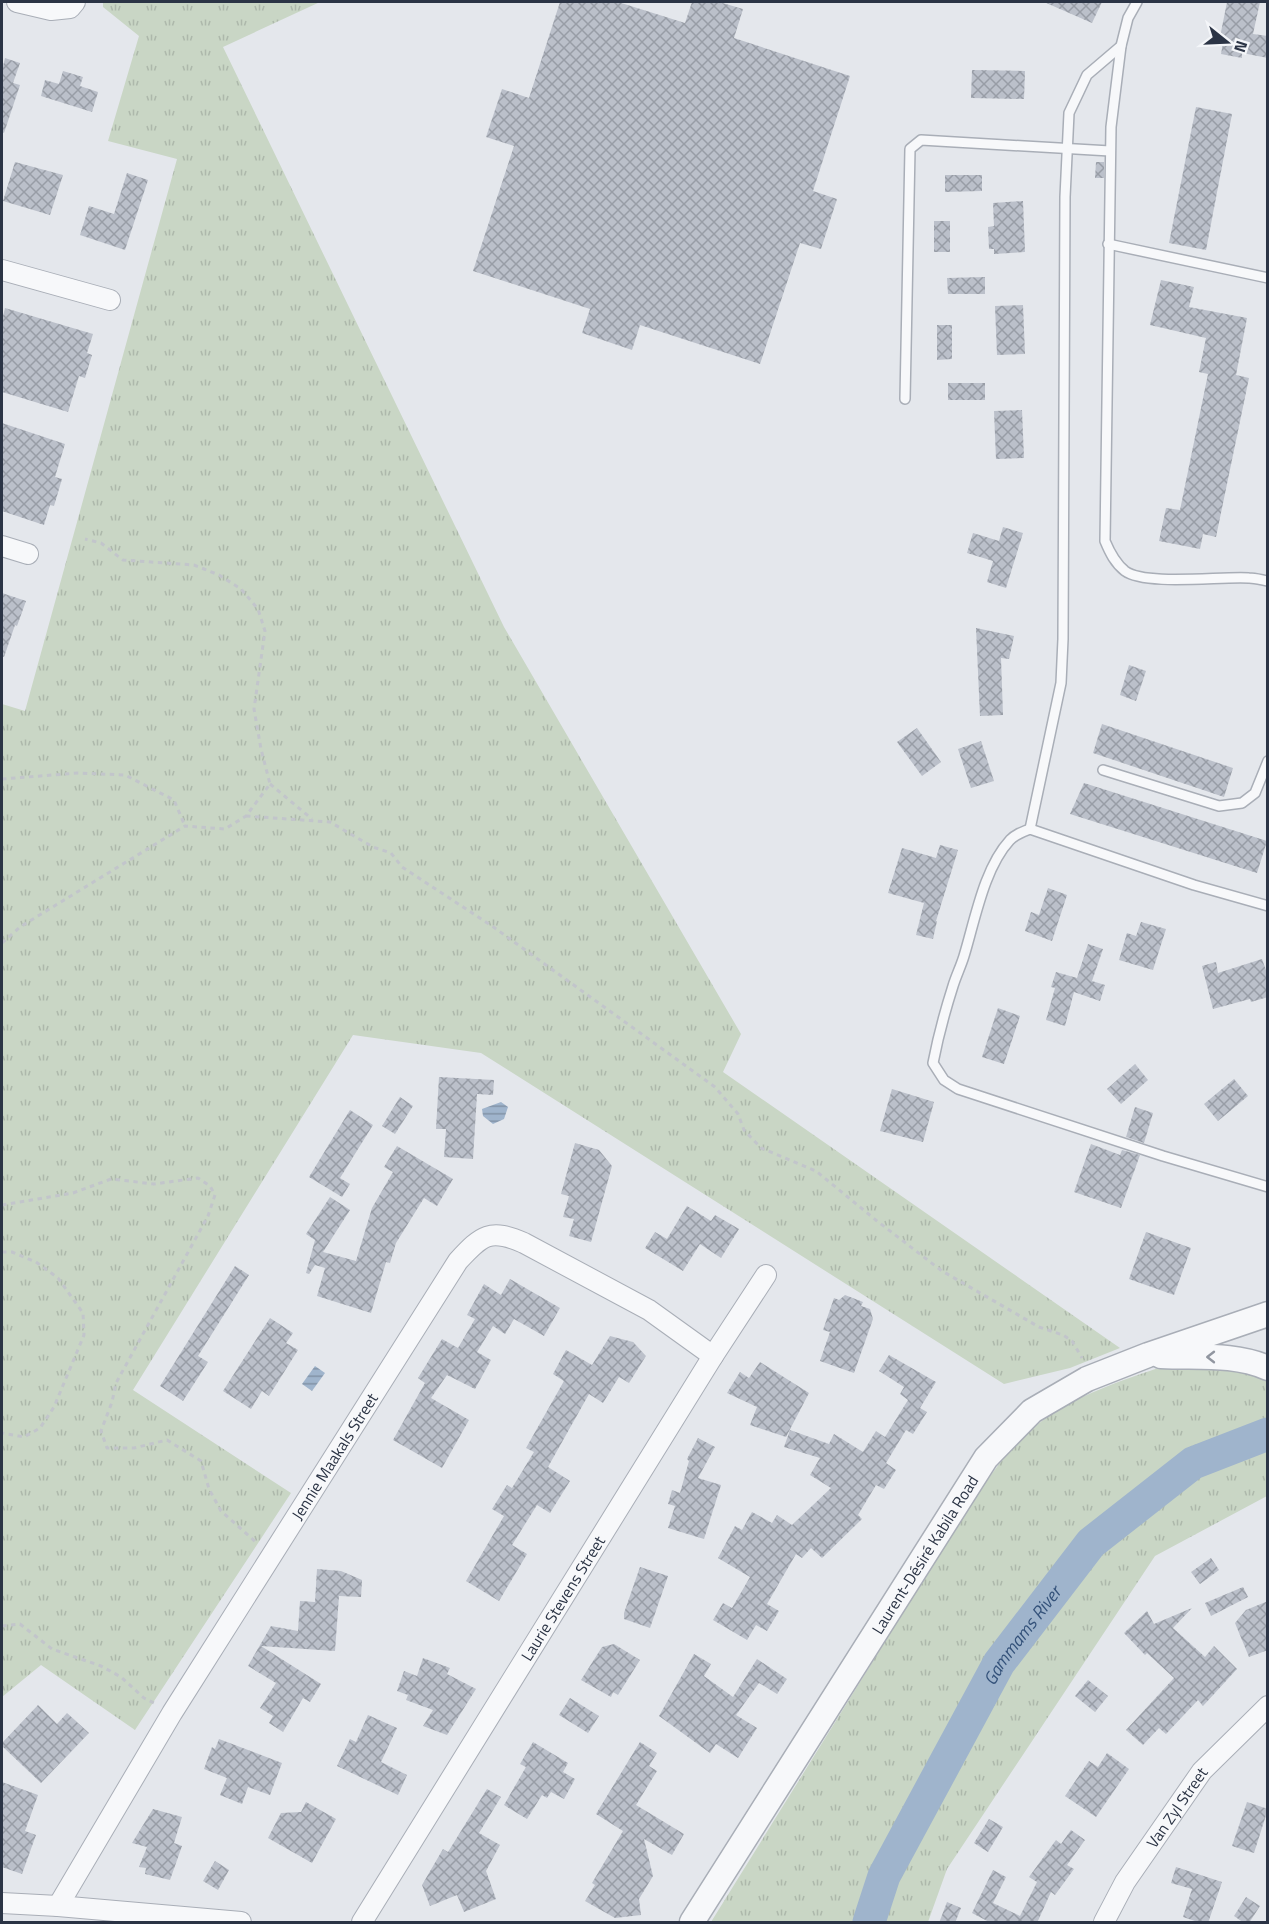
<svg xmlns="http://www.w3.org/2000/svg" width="1269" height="1924" font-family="'Titillium Web',sans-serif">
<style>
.grass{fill:url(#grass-tufts)}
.water{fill:url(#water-rules)}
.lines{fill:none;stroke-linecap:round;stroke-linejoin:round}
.river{stroke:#9fb4cc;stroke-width:33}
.building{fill:url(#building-cross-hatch)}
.service-casing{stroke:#a9aeb7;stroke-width:12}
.minor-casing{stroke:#a9aeb7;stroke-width:22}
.tertiary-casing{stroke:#a9aeb7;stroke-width:27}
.path{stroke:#c2c5cb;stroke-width:3;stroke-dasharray:4.5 4.5;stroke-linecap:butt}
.service{stroke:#f7f8fa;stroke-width:9}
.minor{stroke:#f7f8fa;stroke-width:20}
.tertiary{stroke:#f7f8fa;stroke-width:24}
.oneway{stroke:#9196a0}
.labels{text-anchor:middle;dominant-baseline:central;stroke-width:4.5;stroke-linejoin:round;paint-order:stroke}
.street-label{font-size:16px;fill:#2b3445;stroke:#f4f6f9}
.water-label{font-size:18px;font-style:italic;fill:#34527a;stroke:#f4f6f9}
</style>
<defs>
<pattern id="grass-tufts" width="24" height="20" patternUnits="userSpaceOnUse" patternTransform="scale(1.5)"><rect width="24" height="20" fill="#c9d6c5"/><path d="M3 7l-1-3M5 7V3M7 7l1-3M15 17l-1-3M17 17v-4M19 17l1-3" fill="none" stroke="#adb8ab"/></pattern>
<pattern id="water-rules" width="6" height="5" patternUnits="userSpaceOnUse" patternTransform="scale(1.5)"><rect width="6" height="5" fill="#9fb4cc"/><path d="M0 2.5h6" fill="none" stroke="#8293a7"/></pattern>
<pattern id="building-cross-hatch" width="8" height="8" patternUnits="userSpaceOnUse" patternTransform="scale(1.5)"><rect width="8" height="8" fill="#bbc0ca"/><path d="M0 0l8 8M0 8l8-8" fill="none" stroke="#989da6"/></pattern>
</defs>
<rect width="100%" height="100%" fill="#e4e7ec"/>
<!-- grass -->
<g class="grass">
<polygon points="103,2 320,2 223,47 504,627 741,1034 723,1072 1120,1348 1070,1368 1004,1384 481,1053 353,1035 133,1390 291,1493 135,1730 41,1665 2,1697 2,704 25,711 177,159 108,141 139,36 103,7"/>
<path d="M1170,1364L1267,1368V1496L1155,1556L947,1869L928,1922H711L973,1500C988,1479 1003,1457 1022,1438C1063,1398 1118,1382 1170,1364Z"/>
</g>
<!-- water -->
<g class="water">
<polygon points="501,1102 508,1107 504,1119 493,1124 483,1116 482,1109"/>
<polygon points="315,1366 325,1373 312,1391 302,1384"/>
</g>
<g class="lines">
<!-- river -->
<path class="river" id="s1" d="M869,1922L884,1876L999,1663L1091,1543L1193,1463L1268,1434"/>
</g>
<!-- building -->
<g class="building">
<polygon points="560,2 618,2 685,23 692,2 719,2 743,9 734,38 850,76 813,191 837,199 821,249 800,243 760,364 640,325 632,350 582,333 590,309 473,271 514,146 486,137 502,89 529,98"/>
<polygon points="1044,2 1102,2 1092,23"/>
<polygon points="1227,2 1260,2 1253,34 1268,36 1268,58 1242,53 1242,58 1221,54 1223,43 1219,42"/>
<polygon points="5,58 20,63 13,83 20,85 4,133 2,132 2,70"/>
<polygon points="972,70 1025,71 1024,99 971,98"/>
<polygon points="63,71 83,77 80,86 98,92 92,112 41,96 45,80 59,84"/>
<polygon points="1196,107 1232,114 1206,250 1169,243"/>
<polygon points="15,162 63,175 50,215 3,201"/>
<polygon points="1096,162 1104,162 1104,178 1095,178"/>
<polygon points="127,173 148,180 125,250 80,235 89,206 114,214"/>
<polygon points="945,175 982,175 982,191 945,192"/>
<polygon points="1023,201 1025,252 994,254 994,249 989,249 988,227 994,226 993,203"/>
<rect x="934" y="221" width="16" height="31"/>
<polygon points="985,277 985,294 948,294 947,278"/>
<polygon points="1161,280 1194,287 1189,307 1247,318 1236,375 1249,378 1216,537 1203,534 1200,549 1159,541 1166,508 1180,510 1208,374 1199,372 1206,338 1150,325"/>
<polygon points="1023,305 1025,354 997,355 995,306"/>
<polygon points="5,308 93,334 87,353 92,355 85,378 79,376 68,412 2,392 2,320"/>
<polygon points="937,325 952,325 952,359 937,360"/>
<rect x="948" y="383" width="37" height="17"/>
<polygon points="1022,410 1024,458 996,459 994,411"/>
<polygon points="2,423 65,444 55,477 62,479 54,506 50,505 44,525 2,511"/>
<polygon points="1003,527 1023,533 1006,588 987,582 993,561 967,553 973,533 999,541"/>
<polygon points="2,593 26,601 17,626 15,625 4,657 2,656"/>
<polygon points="976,628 1014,636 1009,659 1001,658 1003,715 980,716"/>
<polygon points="1129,665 1146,671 1136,701 1120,695"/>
<polygon points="1102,724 1233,768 1224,797 1093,753"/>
<polygon points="917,728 941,762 922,776 897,742"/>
<polygon points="981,741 994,781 971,788 958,749"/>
<polygon points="1084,783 1267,841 1257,873 1070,814"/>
<polygon points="940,845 958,850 936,921 937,921 933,939 916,935 924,903 888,893 902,848 936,858"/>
<polygon points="1048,888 1067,895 1052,941 1025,931 1031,912 1039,915"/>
<polygon points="1141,922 1166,929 1153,970 1119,960 1127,933 1136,936"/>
<polygon points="1088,944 1103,949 1092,981 1105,985 1100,1001 1074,992 1065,1026 1046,1020 1055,988 1051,987 1056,972 1077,978"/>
<polygon points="1262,959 1268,976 1268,997 1251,1002 1250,999 1213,1009 1202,966 1216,962 1218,973"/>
<polygon points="998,1008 1020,1016 1004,1064 982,1057"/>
<polygon points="1135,1064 1148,1080 1121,1104 1107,1089"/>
<polygon points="439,1077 494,1080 493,1095 477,1094 473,1159 444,1157 446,1129 436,1129"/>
<polygon points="1234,1079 1248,1096 1218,1121 1204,1104"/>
<polygon points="892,1089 934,1102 923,1142 880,1131"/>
<polygon points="400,1097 413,1106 395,1134 382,1126"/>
<polygon points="1135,1107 1153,1113 1144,1143 1126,1137"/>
<polygon points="350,1110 373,1125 340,1178 350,1184 342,1197 309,1177"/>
<polygon points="575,1143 599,1150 612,1166 591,1242 569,1236 574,1219 563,1217 569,1196 561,1194"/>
<polygon points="1091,1144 1120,1155 1122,1150 1140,1155 1121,1208 1074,1192"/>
<polygon points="397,1146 453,1179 437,1206 424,1198 396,1243 390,1263 386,1262 371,1313 317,1296 325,1268 315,1265 309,1274 306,1273 315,1240 306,1234 330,1197 350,1210 323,1252 356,1261 372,1208 393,1172 384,1167"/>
<polygon points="687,1206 711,1221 715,1215 739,1229 721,1258 700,1244 683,1271 645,1248 655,1232 667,1239"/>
<polygon points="1146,1232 1191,1248 1174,1295 1129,1279"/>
<polygon points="235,1266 249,1275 198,1356 208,1362 183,1401 160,1386"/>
<polygon points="510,1279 560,1308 544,1336 514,1319 505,1334 493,1326 477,1352 491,1360 475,1389 447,1375 431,1398 469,1420 442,1468 393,1440 425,1383 418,1378 442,1339 458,1348 475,1319 467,1315 484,1284 501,1295"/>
<polygon points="845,1295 863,1302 861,1306 870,1309 873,1319 854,1373 820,1361 830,1332 823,1330 834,1298 839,1300"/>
<polygon points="270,1318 293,1333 286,1343 298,1350 269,1396 262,1391 251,1409 223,1391"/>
<polygon points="610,1336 633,1342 646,1356 629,1383 619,1377 603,1403 589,1394 548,1467 570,1481 550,1513 537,1505 512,1545 527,1554 499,1601 466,1581 504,1516 492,1509 507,1485 512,1488 534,1452 526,1448 564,1381 553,1374 566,1350 592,1365"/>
<polygon points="889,1355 936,1382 920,1408 927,1412 913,1434 906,1430 886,1463 896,1470 884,1489 876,1485 858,1515 862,1519 822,1558 811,1548 802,1558 796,1554 767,1604 779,1611 767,1631 756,1625 747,1640 713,1620 723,1603 732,1608 750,1577 718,1558 735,1526 742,1530 752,1512 772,1523 777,1515 792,1525 831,1488 810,1475 820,1458 784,1447 790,1430 829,1444 834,1434 863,1452 876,1431 885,1437 908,1400 900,1394 904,1387 879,1371"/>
<polygon points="760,1362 809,1393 786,1437 750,1425 757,1407 727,1393 740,1372 749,1378"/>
<polygon points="698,1438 715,1447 698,1478 721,1485 704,1539 668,1528 675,1506 668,1504 672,1490 680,1493 689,1461 687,1459"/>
<polygon points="1211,1558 1219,1570 1200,1584 1191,1572"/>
<polygon points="640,1567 668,1576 650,1628 624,1619 624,1613"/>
<polygon points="317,1569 341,1571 362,1580 361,1597 339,1596 335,1651 261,1646 321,1684 310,1702 303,1698 283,1732 269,1723 273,1716 260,1708 276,1683 248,1666 271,1626 298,1631 300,1601 315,1602"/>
<polygon points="1243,1587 1248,1597 1211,1616 1205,1603"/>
<polygon points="1268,1601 1268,1650 1249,1657 1235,1623 1246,1610"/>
<polygon points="1192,1608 1173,1628 1205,1657 1214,1646 1237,1669 1203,1706 1198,1700 1166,1734 1159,1728 1143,1745 1126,1730 1174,1678 1147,1653 1145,1655 1124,1633 1147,1611 1154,1624"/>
<polygon points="614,1644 640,1660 618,1695 613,1692 611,1697 581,1680 602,1647"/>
<polygon points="694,1654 711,1664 704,1676 733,1697 757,1659 787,1679 777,1694 759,1683 736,1715 757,1728 738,1758 716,1744 710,1753 659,1716"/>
<polygon points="423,1658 450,1668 447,1674 476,1689 447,1735 423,1726 433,1710 406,1700 408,1695 397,1691 404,1671 417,1676"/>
<polygon points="1088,1680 1108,1696 1095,1712 1075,1696"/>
<polygon points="570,1698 599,1716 588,1733 559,1715"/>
<polygon points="38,1705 57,1724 67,1713 89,1733 41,1783 2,1746 2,1743"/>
<polygon points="368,1715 397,1728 381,1762 407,1775 398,1795 337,1766 350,1739 356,1742"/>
<polygon points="219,1739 282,1763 270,1795 248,1787 242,1804 220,1795 227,1778 204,1769 212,1747 215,1749"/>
<polygon points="533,1742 568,1763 563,1772 575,1779 564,1799 551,1792 547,1798 542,1795 527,1819 504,1805 526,1767 520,1764"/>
<polygon points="640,1742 657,1753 649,1766 657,1771 636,1805 684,1834 672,1855 644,1839 653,1876 639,1899 641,1915 615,1918 585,1901 595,1885 592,1883 623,1831 596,1814"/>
<polygon points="1107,1753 1129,1769 1096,1817 1065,1796 1089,1761 1098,1767"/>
<polygon points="2,1782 38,1795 25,1831 36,1835 22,1874 2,1867"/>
<polygon points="487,1789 501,1797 479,1833 500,1845 486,1871 496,1899 464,1912 457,1895 430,1906 422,1885 443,1849 448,1852"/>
<polygon points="306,1802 336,1819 312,1863 268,1838 281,1813 301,1812"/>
<polygon points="1247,1802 1268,1809 1254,1853 1232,1846"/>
<polygon points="153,1809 182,1817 174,1843 182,1846 170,1880 145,1874 146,1868 139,1867 147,1847 132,1843"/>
<polygon points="989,1819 1003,1827 988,1852 974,1843"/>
<polygon points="1071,1830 1085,1840 1067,1865 1074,1869 1055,1895 1051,1892 1037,1923 991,1923 972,1913 993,1870 1006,1877 993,1903 1020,1916 1037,1882 1029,1877 1056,1840 1061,1844"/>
<polygon points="215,1861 229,1870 218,1890 203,1881"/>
<polygon points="1176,1867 1222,1882 1208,1923 1201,1923 1183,1917 1192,1889 1171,1883"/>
<polygon points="1246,1897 1260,1906 1249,1923 1244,1923 1234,1916"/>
<polygon points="947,1902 961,1908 955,1923 939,1923"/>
</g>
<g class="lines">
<!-- service casing -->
<g class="service-casing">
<g id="service">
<path d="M1137,2L1128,18L1121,46L1111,127L1105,541C1110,553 1115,563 1125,571C1145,586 1222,576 1249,578C1255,578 1262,580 1268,581"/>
<polyline points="1108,244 1268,278"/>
<polyline points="905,399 910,149 921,140 1110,151"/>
<polyline points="1103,770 1219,806 1242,803 1255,793 1268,761"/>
<polyline points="1030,829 1061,683 1063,639 1065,197 1069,113 1087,75 1121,46"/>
<path d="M1268,906L1194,885L1030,829C1022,832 1016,834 1010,840C984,868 975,920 964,956C961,966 956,976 953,986C945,1011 938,1037 933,1063L944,1080L958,1089L1163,1156L1268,1187"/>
</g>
</g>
<!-- minor casing -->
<g class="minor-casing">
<g id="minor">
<polyline points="17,2 51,10 70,8 75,2"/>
<polyline points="2,270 110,300"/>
<polyline points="2,546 28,554"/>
<polyline points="2,1903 58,1906 241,1922"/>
<path id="s2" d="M58,1906L172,1713L458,1261C482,1235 490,1228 524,1243L649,1310L713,1356"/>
<path id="s3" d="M362,1922L713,1356L766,1275"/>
<path id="s4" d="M1104,1922L1125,1882L1202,1771L1268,1706"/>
</g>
</g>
<!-- tertiary casing -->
<g class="tertiary-casing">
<g id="tertiary">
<path d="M1161,1356C1197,1358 1233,1353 1268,1368"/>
<path id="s5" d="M692,1922L986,1458L1032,1411L1087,1379L1148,1355L1268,1314"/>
</g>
</g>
<!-- path -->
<g class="path">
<polyline points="2,779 78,773 125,775 174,800 185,826"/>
<polyline points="270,784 312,819"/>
<polyline points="246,816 330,822 373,847 391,853 402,867 492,926 715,1087 738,1114 744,1130 761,1148 816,1171 877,1221 942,1271 1039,1327 1063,1335 1072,1341 1082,1358"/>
<polyline points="2,943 20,927 185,826 225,829 246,816 270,784 261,749 254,709 265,631 258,609 241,589 219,575 194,565 123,560 101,543 85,539"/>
<polyline points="2,1205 73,1193 111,1179 154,1184 198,1178 210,1186 215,1195 208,1216 116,1383 112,1402 101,1431 107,1448 134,1448 167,1440 201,1461 209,1489 221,1511 257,1543"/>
<polyline points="2,1252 12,1252 36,1262 58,1278 83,1313 84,1335 54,1407 40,1428 24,1437 2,1433"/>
<polyline points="2,1626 20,1624 52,1649 101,1666 121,1677 144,1698 156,1704"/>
</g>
<!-- service -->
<use href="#service" class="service"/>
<!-- minor -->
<use href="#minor" class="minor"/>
<!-- tertiary -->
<use href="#tertiary" class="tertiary"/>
</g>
<!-- one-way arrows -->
<defs><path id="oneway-chevron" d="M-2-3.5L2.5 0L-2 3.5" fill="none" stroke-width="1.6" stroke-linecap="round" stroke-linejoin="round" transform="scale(1.5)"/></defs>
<use class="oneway" href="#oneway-chevron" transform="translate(1211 1357) rotate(-180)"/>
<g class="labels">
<!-- street labels -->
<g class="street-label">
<text stroke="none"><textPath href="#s2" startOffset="528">Jennie Maakals Street</textPath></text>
<text stroke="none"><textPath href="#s5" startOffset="435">Laurent-Désiré Kabila Road</textPath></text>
<text stroke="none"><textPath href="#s3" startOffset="381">Laurie Stevens Street</textPath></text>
<text stroke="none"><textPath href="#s4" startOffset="136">Van Zyl Street</textPath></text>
</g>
<!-- water labels -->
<g class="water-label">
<text stroke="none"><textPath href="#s1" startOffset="326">Gammams River</textPath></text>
</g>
</g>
<!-- border -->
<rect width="1269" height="1924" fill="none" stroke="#2b3445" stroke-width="6"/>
<!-- north arrow -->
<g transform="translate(1227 42) rotate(108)" stroke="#f4f6f9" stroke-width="4.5" paint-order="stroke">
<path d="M0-4.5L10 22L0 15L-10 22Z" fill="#2b3445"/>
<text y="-9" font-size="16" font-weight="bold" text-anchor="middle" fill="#2b3445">N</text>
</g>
</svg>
